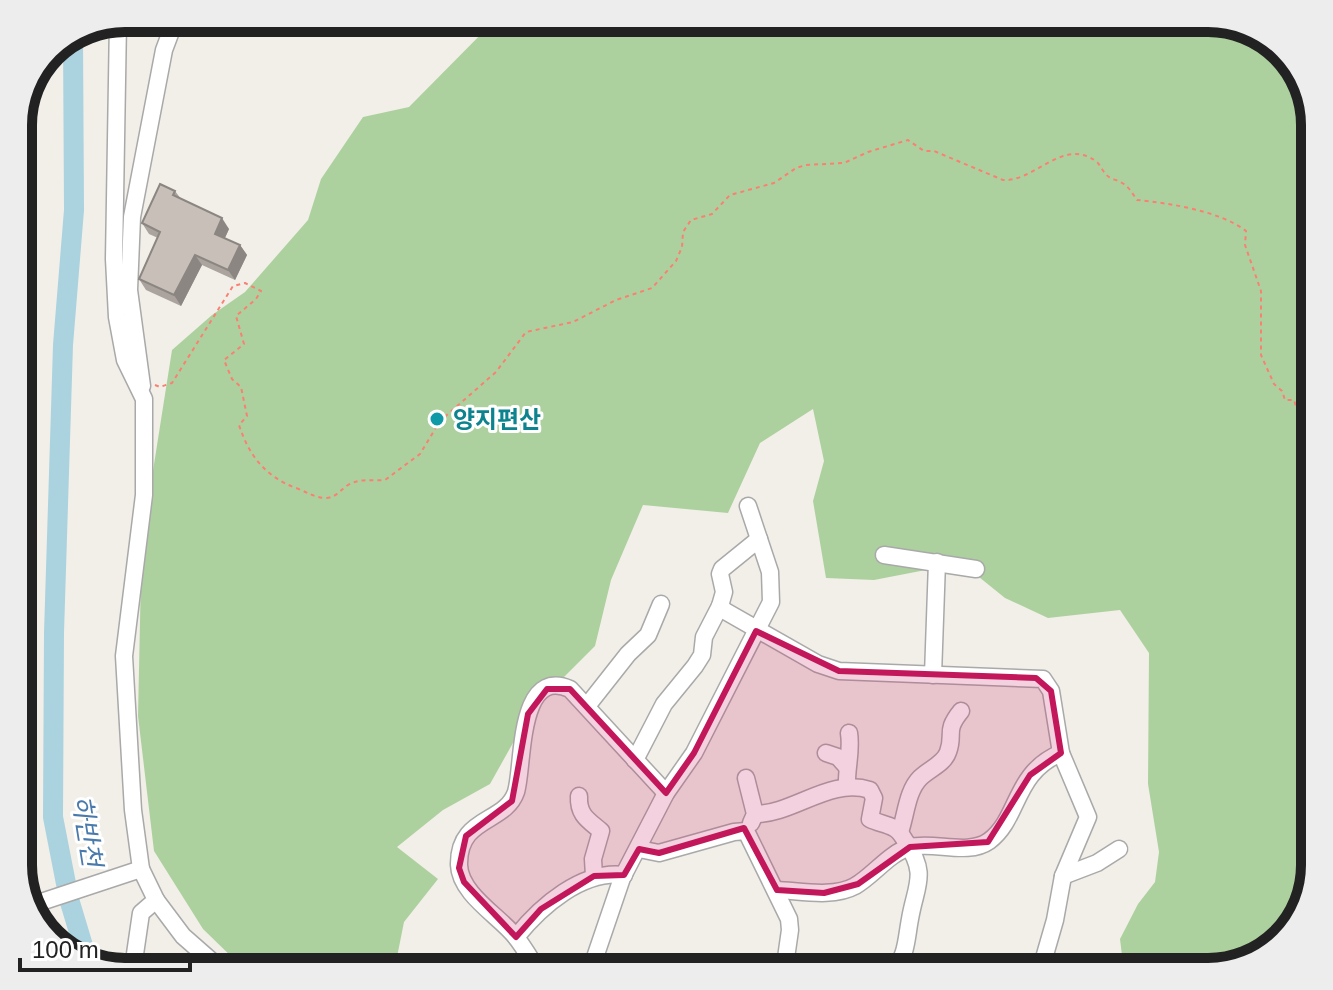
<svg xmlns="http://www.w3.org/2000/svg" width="1333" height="990" font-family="Arial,'Noto Sans KR',sans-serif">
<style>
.forest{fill:#add19e}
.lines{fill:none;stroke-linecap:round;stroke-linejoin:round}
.river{stroke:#aad3df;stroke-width:20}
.minor-casing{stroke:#a9a9a9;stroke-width:19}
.path{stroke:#fa8072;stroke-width:2;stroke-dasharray:4 4;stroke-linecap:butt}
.minor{stroke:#fff;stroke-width:16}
.wall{fill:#aba49e}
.shaded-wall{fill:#8b8681}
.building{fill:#c7bfb8;stroke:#8b8681;stroke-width:2}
.marked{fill:#c2185b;fill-opacity:0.2;stroke:#c2185b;stroke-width:6;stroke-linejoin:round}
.culture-dot{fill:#0f9aa8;stroke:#fff;stroke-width:3}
.labels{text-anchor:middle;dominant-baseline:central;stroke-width:6;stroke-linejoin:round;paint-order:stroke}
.culture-label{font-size:24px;font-weight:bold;fill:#0d838f;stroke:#fff;text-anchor:start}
.water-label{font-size:26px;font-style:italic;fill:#4a7aab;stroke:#fff}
.rim{fill:none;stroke:#222;stroke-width:10}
</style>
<rect width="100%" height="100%" fill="#f2efe9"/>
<!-- forest -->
<polygon class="forest" points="497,18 1209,18 1274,40 1304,77 1315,124 1315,866 1293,931 1255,961 1208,972 1124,972 1120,939 1138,904 1155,882 1159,852 1148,784 1149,653 1120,610 1048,618 1005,598 974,573 936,568 874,580 826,578 813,501 824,461 813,409 760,443 728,513 643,505 611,580 595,646 558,683 518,734 490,784 443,810 397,847 438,879 404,922 394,972 261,972 239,964 203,929 154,851 138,716 141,574 149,496 172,350 212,315 245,292 308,220 321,179 363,117 409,107"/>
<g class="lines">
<!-- river -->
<polyline class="river" points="73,38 74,210 63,345 54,633 53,817 69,899 87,959"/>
<!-- minor casing -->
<g class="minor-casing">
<g id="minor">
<polyline points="142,386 129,290 132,217 164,50 176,18"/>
<path d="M759,539L722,569L720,574L724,592L720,606L725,611L818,664L839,671L1043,679L1051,691L1061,753C1013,773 1020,818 989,841C968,856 934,841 910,847C889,853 874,875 855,886C833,898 801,891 777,890"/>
<polyline points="884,555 976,569"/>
<polyline points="933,675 937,562"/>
<polyline points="587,706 628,654 648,635 661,604"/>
<polyline points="826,753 838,757 846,766"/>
<polyline points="635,760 664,704 695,666 702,655 704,637 720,606"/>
<polyline points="746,778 755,814 751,823"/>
<path d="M847,787C846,768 852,752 849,733"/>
<path d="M579,796C578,815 588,820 601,831L593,859L594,876"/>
<path d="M755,814C794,814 830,777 870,790L874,798L870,819C878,823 887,824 894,828C900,831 902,836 906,842C928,875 916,884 910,919C906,940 907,955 893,972"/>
<path d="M900,832C906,815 907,791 920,778C929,769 944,764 948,752C955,733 944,732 961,711"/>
<polyline points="639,849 659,853 734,832 746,831 789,919 790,930 784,972"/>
<polyline points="141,869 156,900 141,913 135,954 142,972"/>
<polyline points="1063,876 1097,863 1119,849"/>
<polyline points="156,900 183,936 224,972"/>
<polyline points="35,904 141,869 133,810 124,656 144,495 144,399 125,360 117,317 114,259 118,21"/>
<path d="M516,937C541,906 582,870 624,875"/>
<path d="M539,972C531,960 524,947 515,936C499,916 460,894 459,865C458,816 505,824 516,792C524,766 517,666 570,689L666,793"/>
<polyline points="590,972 622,878 666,793 694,753 771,602 770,572 748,506"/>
<polyline points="1040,972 1055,920 1063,876 1088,817 1061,753"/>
</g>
</g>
<!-- path -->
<path class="path" d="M155,385L160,387L172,383L233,286L245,283L261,291L256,299L236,316L244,344L224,360L232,379L241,387L247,416L239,425C249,456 266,477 296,488C307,492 315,498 326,498C337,497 340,490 348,485C360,478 372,481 385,480L420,454L440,421L496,372L526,332L573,322L616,300L652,288L676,261L682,247L683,232L691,220L712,214L730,195L774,183L796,168L806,165L844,163L868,152L908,140L924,151H934L1003,180C1035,182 1064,136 1097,162C1101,166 1104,174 1109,177C1111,179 1117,180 1120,182C1128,185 1132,193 1137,200C1169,203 1220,211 1246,231L1245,245L1261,291V355L1274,384L1282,391L1285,400H1294L1301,422L1315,441V457"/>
<!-- minor -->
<use href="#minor" class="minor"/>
</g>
<!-- wall -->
<polygon class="wall" points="175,191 181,199 229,229 225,238 240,245 247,255 235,280 202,265 181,306 146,290 139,279 158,238 149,234 142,223"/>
<!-- shaded-wall -->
<g class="shaded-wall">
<polygon points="222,218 229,229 222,244 215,234"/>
<polygon points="240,245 247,255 235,280 228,270"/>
<polygon points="195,255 202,265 181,306 174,295"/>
</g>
<!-- building -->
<polygon class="building" points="160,184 175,191 173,195 222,218 215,234 240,245 228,270 195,255 174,295 139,279 160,232 142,223"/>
<!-- marked area -->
<path class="marked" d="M756,631L839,671L1036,678L1051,691L1061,753L1030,775L988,842L910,847L858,884L824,893L777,890L744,828L659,853L639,849L624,875L594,876L541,909L516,937L464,882L459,868L466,836L512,801L528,714L547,689H570L666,793L694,753Z"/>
<!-- markers -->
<circle class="culture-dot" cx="437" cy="419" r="8"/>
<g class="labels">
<!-- culture labels -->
<g class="culture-label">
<text x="453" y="419">양지편산</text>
</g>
<!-- water labels -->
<g class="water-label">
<text transform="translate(87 831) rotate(81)">하반천</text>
</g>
</g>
<!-- crop -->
<path d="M0 0H1333V990H0ZM125 32H1208A93 93 0 0 1 1301 125V865A93 93 0 0 1 1208 958H125A93 93 0 0 1 32 865V125A93 93 0 0 1 125 32Z" fill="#ededed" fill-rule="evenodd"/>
<path class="rim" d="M125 32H1208A93 93 0 0 1 1301 125V865A93 93 0 0 1 1208 958H125A93 93 0 0 1 32 865V125A93 93 0 0 1 125 32Z"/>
<!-- scale -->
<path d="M20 958v12h170v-12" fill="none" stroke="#222222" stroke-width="4"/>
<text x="32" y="958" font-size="24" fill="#222222" stroke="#ffffff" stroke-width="6" paint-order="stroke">100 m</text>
</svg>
